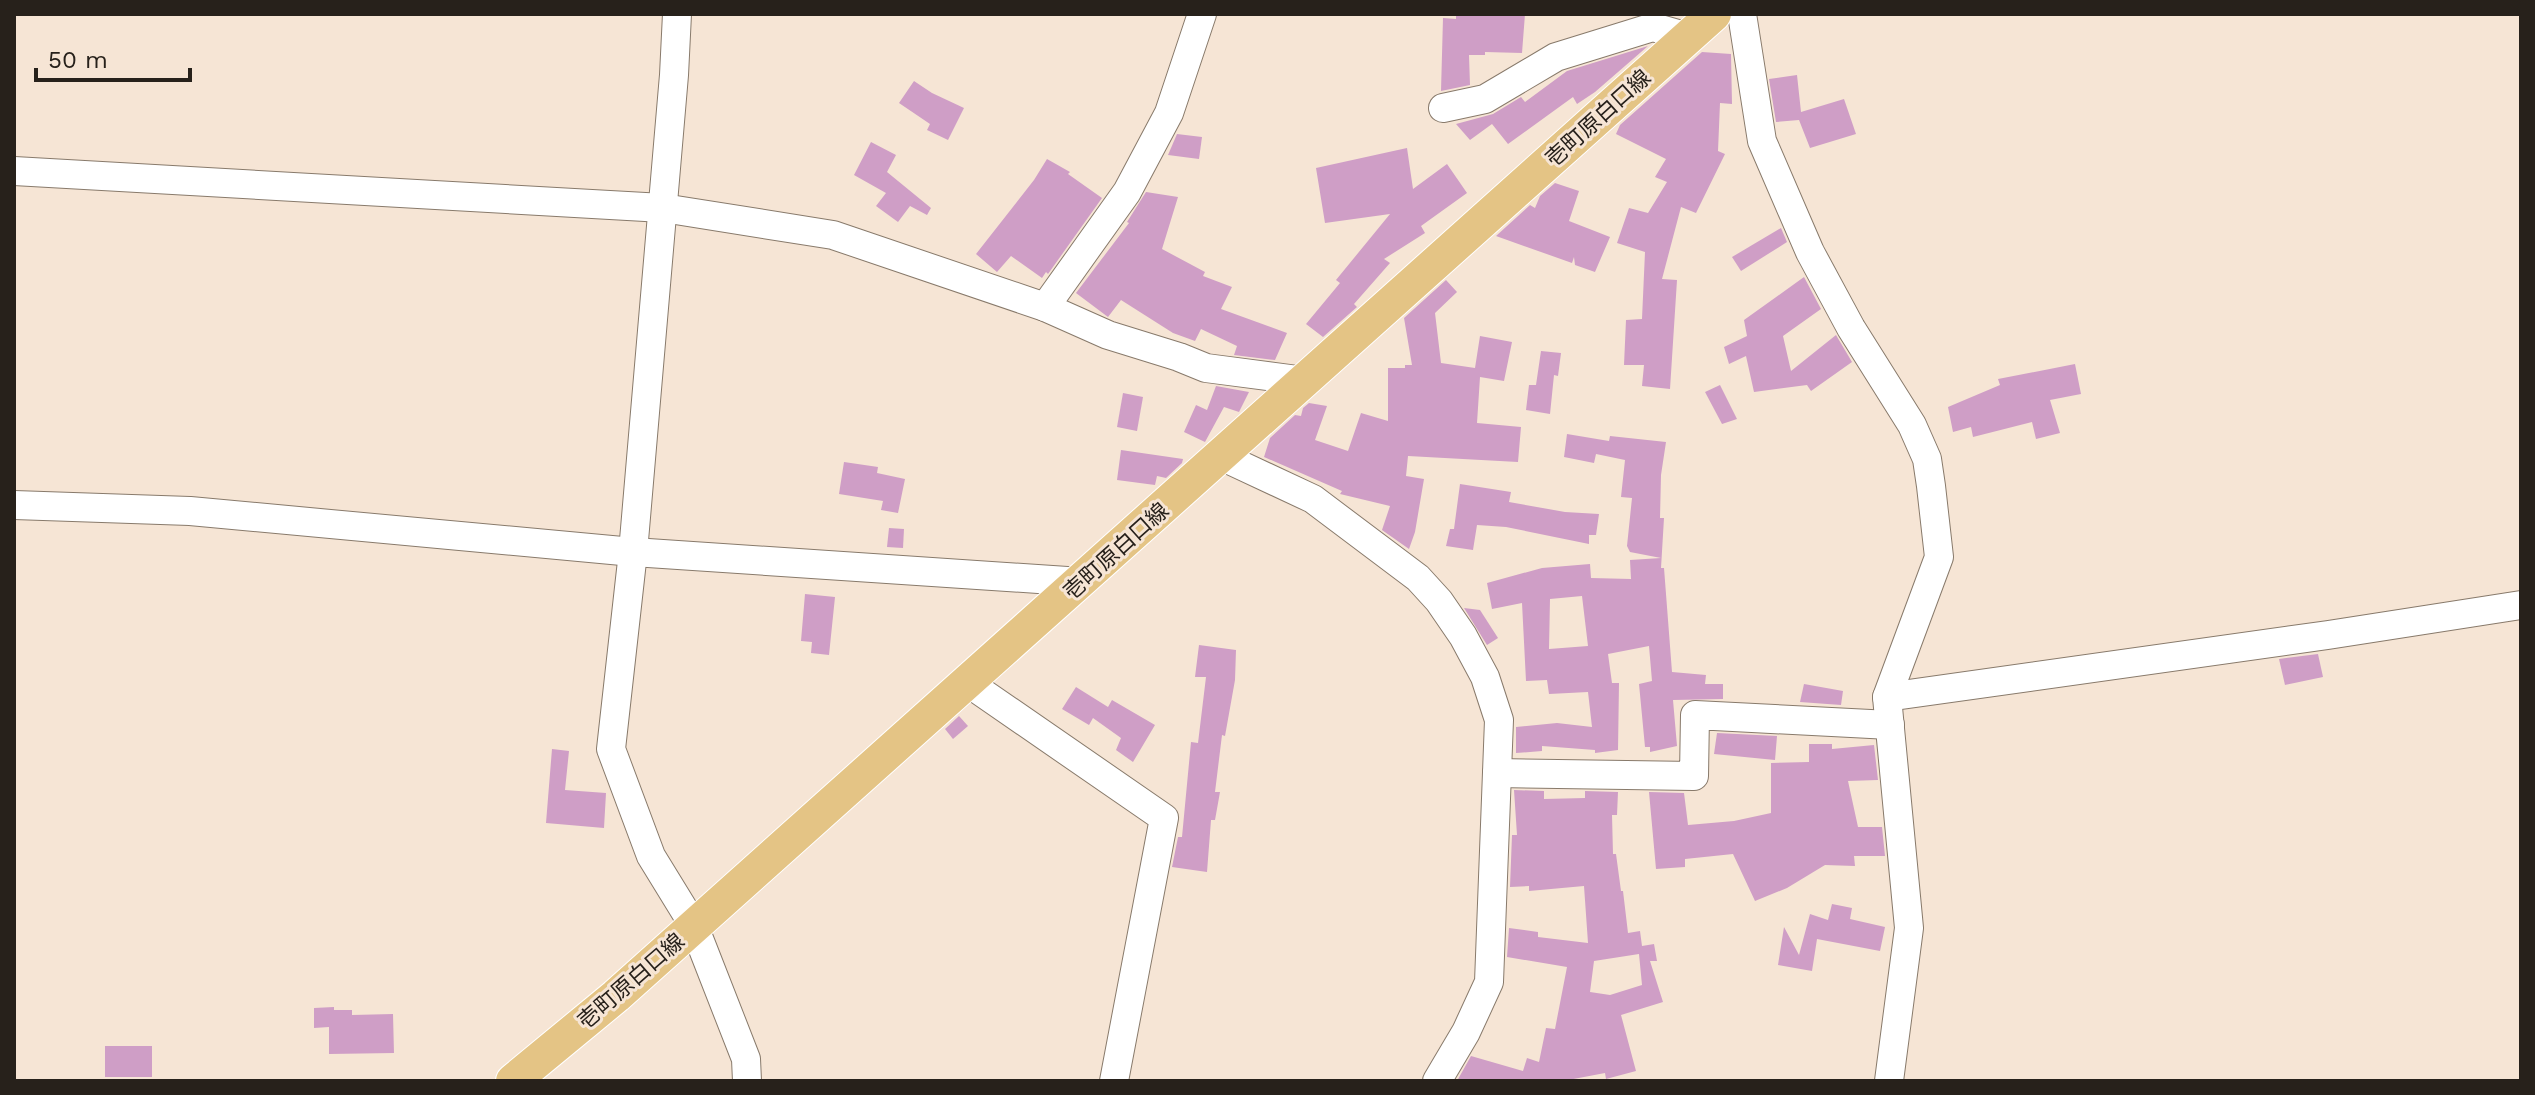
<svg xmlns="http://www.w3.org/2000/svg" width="2535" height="1095" font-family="'Work Sans','Noto Sans JP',sans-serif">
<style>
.building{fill:#cf9ec6;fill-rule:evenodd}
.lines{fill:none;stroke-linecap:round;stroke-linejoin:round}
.minor-casing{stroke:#887a6b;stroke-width:30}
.major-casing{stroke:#fff;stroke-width:36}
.minor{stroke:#fff;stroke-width:28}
.major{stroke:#e4c485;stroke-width:34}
.labels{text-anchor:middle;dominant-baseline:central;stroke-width:6;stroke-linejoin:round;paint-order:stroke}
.street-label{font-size:22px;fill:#27211b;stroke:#f6e5d5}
</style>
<rect width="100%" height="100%" fill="#f6e5d5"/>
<!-- building -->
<g class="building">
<polygon points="1456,14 1525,14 1522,53 1485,52 1485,55 1469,55 1470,85 1441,91 1443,18 1456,19"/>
<polygon points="1648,46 1595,92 1577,104 1573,97 1508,144 1492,124 1470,140 1456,124 1493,114 1521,97 1525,102 1567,71"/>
<polygon points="1702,52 1731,54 1732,104 1720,103 1718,151 1725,154 1696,213 1681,207 1662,279 1677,280 1670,389 1642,386 1644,365 1624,365 1626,320 1642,319 1645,252 1617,243 1629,208 1648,213 1667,182 1655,177 1666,159 1616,134 1620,125"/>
<polygon points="1797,75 1801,112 1844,99 1856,134 1810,148 1799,120 1776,122 1769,79"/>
<polygon points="914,81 932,93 964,108 948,140 927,130 930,124 899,103"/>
<polygon points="1177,134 1202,137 1199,159 1168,155"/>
<polygon points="871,142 896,155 887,172 931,208 927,215 910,206 898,222 876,206 886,193 854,175"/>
<polygon points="1407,148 1413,189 1447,164 1467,193 1421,226 1425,233 1384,259 1390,263 1354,304 1357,307 1323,337 1306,324 1340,283 1336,280 1390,214 1325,223 1316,168"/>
<polygon points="1047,159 1070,172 1068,174 1102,198 1048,274 1046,272 1042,278 1011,256 997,272 976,254 1034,180"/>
<polygon points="1555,183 1579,191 1569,221 1610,237 1595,272 1575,265 1574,257 1572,263 1496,236 1530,205 1535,208 1540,196"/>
<polygon points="1146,192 1178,197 1162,249 1205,272 1203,276 1232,287 1221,309 1287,333 1275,360 1234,355 1237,346 1201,329 1195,341 1173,333 1121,300 1108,317 1076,293 1129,223 1127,222"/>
<polygon points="1781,228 1787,242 1741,271 1732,257"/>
<polygon points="1804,277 1821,309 1783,336 1791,371 1836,335 1852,362 1811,391 1807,385 1754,392 1746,356 1729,364 1724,347 1747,336 1744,320"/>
<polygon points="1446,280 1457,292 1435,313 1441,363 1475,368 1480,336 1512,342 1504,381 1480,377 1477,423 1521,427 1518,462 1408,456 1406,476 1424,479 1415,532 1409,549 1382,530 1390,506 1340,494 1342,491 1264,457 1270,438 1295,415 1301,416 1303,408 1309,403 1327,406 1315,440 1348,451 1361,413 1388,421 1388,368 1405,368 1405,365 1412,365 1404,318"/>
<polygon points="1541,351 1561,353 1558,376 1554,375 1550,414 1526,410 1529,385 1536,385"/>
<polygon points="2075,364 2081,394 2050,400 2060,433 2036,439 2032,422 1973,437 1971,427 1953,432 1948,407 2000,385 1998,379"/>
<polygon points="1720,385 1737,419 1722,424 1705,392"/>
<polygon points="1216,386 1249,392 1239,412 1224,407 1205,442 1184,432 1196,405 1207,410"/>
<polygon points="1123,393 1143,397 1137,431 1117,427"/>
<path d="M1567,434L1609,441L1610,436L1666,442L1661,475L1660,518H1664L1661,568H1664L1672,672L1706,675L1705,684H1723V699L1673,700L1677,746L1650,752V747H1645L1639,684L1652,681L1649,646L1608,654L1612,683H1619L1618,750L1595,753V750L1542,746V751L1516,753V727L1557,723L1592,727L1588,692L1549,694L1547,680L1526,681L1522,603L1492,609L1487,583L1542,568L1590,564L1591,578L1631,579L1630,560L1661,558L1630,552L1627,546L1632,498L1621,497L1625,460L1596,454L1594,463L1564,457ZM1582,596L1588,646L1549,649L1550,599Z"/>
<polygon points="1121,450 1183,459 1182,463 1166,478 1157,476 1155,485 1117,480"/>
<polygon points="844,462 878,467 877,473 905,479 898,513 881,510 883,501 839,494"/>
<polygon points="1460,484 1511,492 1509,502 1565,512 1599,514 1596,535 1589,535 1589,544 1506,527 1477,525 1473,550 1446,546 1450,529 1454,529"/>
<polygon points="889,528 904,529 903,548 887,547"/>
<polygon points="805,594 835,597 829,655 811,653 812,642 801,641"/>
<polygon points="1464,608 1480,610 1498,638 1487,645"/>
<polygon points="1199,645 1236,650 1235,680 1225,736 1222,735 1215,792 1220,792 1215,820 1211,820 1207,872 1172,867 1178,837 1182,837 1191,742 1198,743 1206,677 1195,677"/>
<polygon points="2318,654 2323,677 2285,685 2279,659"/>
<polygon points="1804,684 1843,691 1841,705 1800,702"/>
<polygon points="1076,687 1108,707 1112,700 1155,725 1133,762 1116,750 1121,738 1093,718 1089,725 1062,709"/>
<polygon points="959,716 968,726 953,739 945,729"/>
<polygon points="1717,733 1777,736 1775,760 1714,754"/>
<polygon points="1809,744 1832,744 1832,749 1874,745 1878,780 1848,781 1858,827 1882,827 1885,856 1854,856 1855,866 1825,865 1787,888 1755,901 1733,854 1685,859 1685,867 1656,869 1649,792 1684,793 1688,825 1734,821 1771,813 1771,763 1809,762"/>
<polygon points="552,749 569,751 565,790 606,793 604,828 546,823"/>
<path d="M1514,790L1544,791V799L1585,798V791L1618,792L1617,815H1612L1613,854H1616L1621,891H1623L1628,933L1640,931L1642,946L1654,944L1657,961H1650L1663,1002L1621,1015L1636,1071L1606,1079L1605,1073L1563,1081H1457L1471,1056L1523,1071L1527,1058L1539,1062L1546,1028L1555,1029L1567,967L1507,957L1509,928L1538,932V937L1588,943L1584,886L1529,891V886L1510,887L1512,835H1517ZM1639,954L1642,985L1610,995L1590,992L1594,961Z"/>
<polygon points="1832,904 1852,908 1850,919 1885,927 1880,951 1817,939 1812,971 1778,965 1784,927 1799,955 1810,914 1828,920"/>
<polygon points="334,1007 334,1010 352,1010 352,1015 393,1014 394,1053 329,1054 329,1027 314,1028 314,1008"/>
<rect x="105" y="1046" width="47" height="31"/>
</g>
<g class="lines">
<!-- minor casing -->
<g class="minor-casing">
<g id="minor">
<polyline points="677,14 674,75 633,552 611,749 651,856 694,926 746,1059 747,1081"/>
<polyline points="1742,14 1762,141 1810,252 1851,328 1912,425 1927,459 1931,486 1939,557 1887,697 1909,928 1889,1081"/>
<polyline points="1443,108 1485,99 1556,57 1653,27 1688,37"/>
<polyline points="14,171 663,208 833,235 1045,307 1108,335 1179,357 1206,368 1305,381"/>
<polyline points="1045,307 1127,192 1169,113 1202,14"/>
<polyline points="1221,456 1313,499 1418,578 1439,601 1463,636 1485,677 1499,720 1489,982 1466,1032 1437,1081"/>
<polyline points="14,505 190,511 633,552 1082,582"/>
<polyline points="967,682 1164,818 1114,1081"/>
<polyline points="1887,697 2328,635 2521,605"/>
<polyline points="1497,773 1694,776 1695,715 1890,725"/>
</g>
</g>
<!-- major casing -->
<g class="major-casing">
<polyline id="major" points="513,1081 616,996 1714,14"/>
</g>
<!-- minor -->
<use href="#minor" class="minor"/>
<!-- major -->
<use href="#major" class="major"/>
</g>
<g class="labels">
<!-- street labels -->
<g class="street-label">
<text transform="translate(1598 118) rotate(-42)">壱町原白口線</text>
<text transform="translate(1116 551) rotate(-42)">壱町原白口線</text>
<text transform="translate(631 981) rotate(-41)">壱町原白口線</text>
</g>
</g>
<!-- border -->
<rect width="2535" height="1095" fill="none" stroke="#27211b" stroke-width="32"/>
<!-- scale -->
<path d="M36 68v12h154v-12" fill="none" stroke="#27211b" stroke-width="4"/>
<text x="48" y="68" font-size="24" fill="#27211b" stroke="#f6e5d5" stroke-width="6" paint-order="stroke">50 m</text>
</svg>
